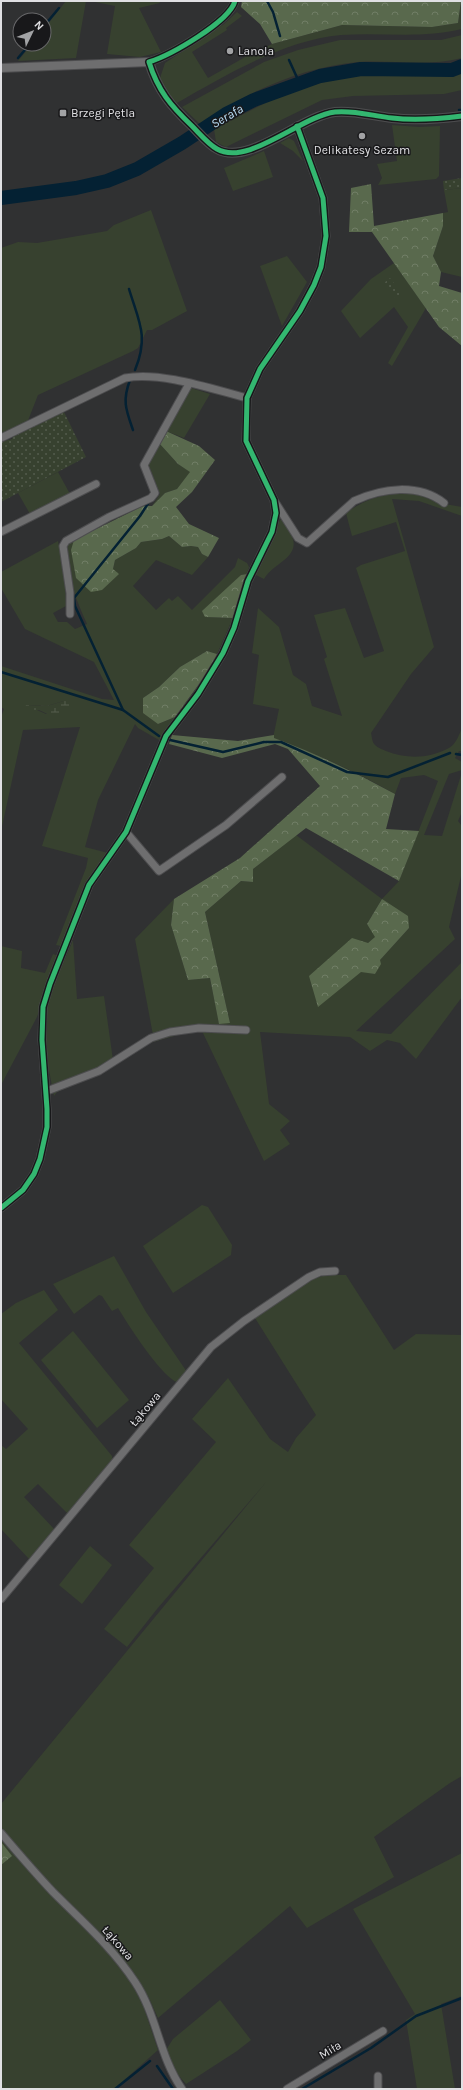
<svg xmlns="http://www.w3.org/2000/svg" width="463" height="2090" font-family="Karla,sans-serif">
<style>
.grass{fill:#37412f;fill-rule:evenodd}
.forest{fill:url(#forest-crowns)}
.wetland{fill:url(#wetland-marsh)}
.garden{fill:url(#garden-dots)}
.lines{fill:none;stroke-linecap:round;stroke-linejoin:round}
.stream{stroke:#042133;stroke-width:2.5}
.river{stroke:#042133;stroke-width:14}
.minor-casing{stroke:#4d4d4f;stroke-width:9}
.tertiary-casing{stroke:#4d4d4f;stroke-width:10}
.minor{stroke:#6e6e6f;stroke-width:7}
.tertiary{stroke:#6e6e6f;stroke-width:8}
.cycleway-casing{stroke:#18181a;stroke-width:8}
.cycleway{stroke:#33b770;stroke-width:5}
.poi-dot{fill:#a2a3a5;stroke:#18181a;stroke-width:1.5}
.labels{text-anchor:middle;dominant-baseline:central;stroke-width:3;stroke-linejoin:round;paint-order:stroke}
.poi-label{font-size:12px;fill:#e0e0e3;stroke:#18181a;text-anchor:start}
.street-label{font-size:12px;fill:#e0e0e3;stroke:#18181a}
.water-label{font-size:13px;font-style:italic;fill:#b9ddf6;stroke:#18181a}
</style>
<defs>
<pattern id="forest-crowns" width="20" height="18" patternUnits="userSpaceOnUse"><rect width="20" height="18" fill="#59694d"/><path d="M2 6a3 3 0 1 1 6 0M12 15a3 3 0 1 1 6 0" fill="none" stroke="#717e66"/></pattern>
<pattern id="wetland-marsh" width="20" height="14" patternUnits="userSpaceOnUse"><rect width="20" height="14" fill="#37412f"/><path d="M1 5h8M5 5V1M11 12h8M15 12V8" fill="none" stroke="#545c4d"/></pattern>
<pattern id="garden-dots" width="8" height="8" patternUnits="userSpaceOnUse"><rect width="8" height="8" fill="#37412f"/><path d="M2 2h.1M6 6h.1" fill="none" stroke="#545c4d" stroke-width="1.8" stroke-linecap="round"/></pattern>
</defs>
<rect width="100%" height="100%" fill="#303132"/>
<!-- grass -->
<g class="grass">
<polygon points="66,1 86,1 76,58 18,61 32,44 44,44 44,29"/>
<polygon points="90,1 159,1 160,3 139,8 161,52 140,57 107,54 115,6"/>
<path d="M461,1L462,29C422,39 382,32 341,35C285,40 225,75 177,103L166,91L160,78L165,63L224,24L237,12L242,16L226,28L227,30L192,52L208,78L247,56L272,44L342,25L432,27L458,23Z"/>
<path d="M462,35V58C428,67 393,60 358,62C319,65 274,81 239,100C226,108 214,118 202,126L182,107L264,62L298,50L340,40H441Z"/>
<polygon points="367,73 458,74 462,73 462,90 444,94 353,96 322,100 226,147 216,142 214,129 285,93 328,81"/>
<polygon points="392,125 419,127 440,126 439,176 436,179 378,185 382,178 377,164 397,161"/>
<polygon points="289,138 294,141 303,161 293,151 280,143"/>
<polygon points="264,151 273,177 233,191 224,168"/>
<polygon points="462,188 462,277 441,272 433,256 443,226 443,213 448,212 444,190"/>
<polygon points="151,210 187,311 152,330 147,330 138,348 133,351 38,395 27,423 1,435 1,248 18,242 37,243 107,231 114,225"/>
<polygon points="287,256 307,282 282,326 260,266"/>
<polygon points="394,263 426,308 392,366 388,363 408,327 394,307 360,338 341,311 371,279"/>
<polygon points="191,388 210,394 184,438 166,431"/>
<polygon points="159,443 178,464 191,472 177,489 165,493 152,506 160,494 148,463"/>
<polygon points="58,472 70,494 30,514 18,493"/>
<path d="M414,493L439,503L462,507V516L419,501L392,499L434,647L411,674L371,733C372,737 372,742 375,745C378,748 382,749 386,751C406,759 429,759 449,748C456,744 459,735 462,728V751H459L455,758L462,762V770L449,774L424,835L442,836L462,772V812L458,821L462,826V872L449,927L455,939L356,1031L391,1034L462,962V997L416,1059L400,1043L387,1040L370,1051L350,1037L260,1032L269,1104L290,1121L280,1130L290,1144L264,1161L202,1031L185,1033L146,1044L109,1069L57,1092L54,1096C49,1070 42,1039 46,1013C49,988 64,963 73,940L77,999L104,996L113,1060L153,1035L135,939L174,899L171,925L188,980L210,978L219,1023H230L205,912L241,881L253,882V869L296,835L382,899L399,881L438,781L424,775L401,778L395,794C356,772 316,753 273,738L279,709L253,704L259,655L252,653L258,608L279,627L293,675L306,684L312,706L342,716L324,659L327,657L314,615L345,608L364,658L384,651L356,568L361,565L405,551L396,522L352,536L346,513C370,496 385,494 414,493ZM382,899L409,928L380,960L375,974L361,971L318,1006L368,943L376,937L367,924Z"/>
<path d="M282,519C286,523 288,528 290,532C304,557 275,561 264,579L254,574L270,546L280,520Z"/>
<path d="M169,536L182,547L191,546L198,547L202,554L208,557L192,575L156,560L133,586L156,610L169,598L172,601L178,596L192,610L235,567L238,558L247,563L249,567L247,574L241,575L205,617L233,618L217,654L207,651L180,667L159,687L143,698L158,724L175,717L159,740L138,728L135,724L98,800L85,847L108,853L85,883L61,946L56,945L86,868L88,858L42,846L80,727L23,730L1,831V717L4,709L1,707V666L102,699L114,700L94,662L25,629L1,588V572L58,541L65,578L66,606L53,613L58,622H67L75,629L87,624C76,599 65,574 67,546L74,540L113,569L115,560L136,548L141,542L162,539ZM64,701L46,714L26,705L47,706Z"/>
<polygon points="1,946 22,951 21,968 45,973 53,954 58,956 37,1017 1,1085"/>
<polygon points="202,1205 208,1207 232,1245 231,1255 173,1293 143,1246"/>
<path d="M114,1256L146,1312L187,1372L178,1383C160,1375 129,1326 118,1308L112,1311L102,1296L99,1295L74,1314L53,1284Z"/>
<polygon points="326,1275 346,1275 394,1350 416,1334 462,1335 462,1776 450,1783 374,1837 394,1877 307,1928 290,1906 158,2018 148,1996 144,2008 158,2050 114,2089 1,2089 1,1804 267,1481 157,1609 127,1647 104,1629 154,1568 129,1545 216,1442 192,1419 228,1378 270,1439 288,1452 296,1438 316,1415 255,1318 313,1279"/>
<polygon points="44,1290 58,1310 19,1343 112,1456 113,1461 69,1515 38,1484 24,1497 55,1530 30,1560 1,1529 1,1445 6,1449 28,1429 1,1399 1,1314 16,1303"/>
<polygon points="73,1331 129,1400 97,1428 41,1360"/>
<polygon points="90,1546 112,1565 82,1604 59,1585"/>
<polygon points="462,1853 462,1996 441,2004 455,2089 417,2089 406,2020 415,2014 353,1909"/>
<polygon points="220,2000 251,2040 237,2051 186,2084 174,2070 166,2050 173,2039"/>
</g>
<!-- forest -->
<g class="forest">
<polygon points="242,1 461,1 458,23 432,27 342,25 272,44 260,24 241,7"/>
<polygon points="371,184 374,226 443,213 443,226 433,256 441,272 439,286 462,293 462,346 439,327 372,232 349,232 351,188"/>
<polygon points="166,431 199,446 215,460 192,492 176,507 189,524 219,538 208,557 202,554 198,547 191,546 182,547 169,536 162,539 141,542 136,548 115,560 113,569 119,574 102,590 91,592 76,578 71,550 74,540 143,506 152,506 165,493 177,489 190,472 178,464 159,443"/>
<polygon points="247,574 233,618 205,617 202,611 241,575"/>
<polygon points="207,651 217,654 210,669 175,717 158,724 143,713 143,698 159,687 180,667"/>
<path d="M172,735L238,741L274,735V738C316,753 356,773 395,794L386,829L419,831L399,881L306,828L253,869V882L241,881L205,912L230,1023L219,1024L210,978L188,980L171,925L174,899L240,858L320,786L288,749L275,744L222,758L169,744Z"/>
<polygon points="382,899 408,916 409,928 380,960 381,964 375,974 361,972 318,1007 309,976 352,938 368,943 375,937 367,924"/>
<polygon points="1,1842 12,1856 1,1865"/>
</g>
<!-- wetland -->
<polygon class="wetland" points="64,701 73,702 75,706 68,713 52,716 39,710 26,710 25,708 26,705 47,706"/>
<!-- garden -->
<g class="garden">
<polygon points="462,178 462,188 444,190 443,181"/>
<polygon points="390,278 403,295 397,300 384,283"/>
<polygon points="63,410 86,457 1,502 1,442 12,439 13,436"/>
</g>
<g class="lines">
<!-- stream -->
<g class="stream">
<polyline points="267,1 273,12 280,36"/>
<polyline points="44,26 59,8"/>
<polyline points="18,58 30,44"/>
<polyline points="289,60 299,82"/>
<polyline points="459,110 462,110"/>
<path d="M129,289C139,322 149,336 135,370"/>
<path d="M130,380C122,401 126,410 133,430"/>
<polyline points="1,672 123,710 159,736"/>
<polyline points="123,710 75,606 74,598 140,516 149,502"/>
<polyline points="170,740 223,752 264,742 281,742 347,772 388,777 450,753"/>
<polyline points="456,754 462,755"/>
<polyline points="157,2066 173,2089"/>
<polyline points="115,2089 150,2061"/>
<polyline points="302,2089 371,2048 416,2016 462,1998"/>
</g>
<!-- river -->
<polyline class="river" points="1,198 76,188 107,181 137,169 182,143 226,114 254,100 320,76 361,69 452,70 462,66"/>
<!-- minor casing -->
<g class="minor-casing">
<g id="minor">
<path d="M149,62C171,55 229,22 235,1"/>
<path d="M1,438L125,378C160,371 212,389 247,398"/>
<path d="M275,502L298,538L307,543L354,501C382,488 418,483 444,503"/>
<polyline points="1,532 96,484"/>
<polyline points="70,614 70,593 63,546 66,541 109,517 151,498 155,493 144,465 189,384"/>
<polyline points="126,832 159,871 226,825 282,777"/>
<polyline points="47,1091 99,1071 151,1038 170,1032 199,1028 246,1030"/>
<polyline points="1,1208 23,1190 34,1174 40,1159 47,1127 47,1109 42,1040 43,1007 50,984 89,885 126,832 166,736 198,694 223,653 234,628 248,581 272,532 276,513 274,500 246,441 247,398 260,369 300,311 314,285 321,267 326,236 323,198 297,126"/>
<polyline points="1,1599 211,1347 244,1321 309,1277 320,1272 335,1271"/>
<path d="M1,1833C18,1853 35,1873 53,1892C82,1921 112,1947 135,1982C157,2015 159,2056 182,2089"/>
<polyline points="287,2089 383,2031"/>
<polyline points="378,2089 378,2076"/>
</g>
</g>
<!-- tertiary casing -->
<g class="tertiary-casing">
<path id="tertiary" d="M1,68L149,62C158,91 171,106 192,126C200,134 208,144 217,149C248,167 301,116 335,112C354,110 373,116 392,118C416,121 438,119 462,116"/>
</g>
<!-- minor -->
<use href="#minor" class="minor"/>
<!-- tertiary -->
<use href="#tertiary" class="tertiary"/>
<!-- cycleway casing -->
<g class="cycleway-casing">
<g id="cycleway">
<path d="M235,1C229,22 171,55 149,62C158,91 171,106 192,126C200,134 208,144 217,149C248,167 301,116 335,112C354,110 373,116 392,118C416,121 438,119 462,116"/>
<polyline points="1,1208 23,1190 34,1174 40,1159 47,1127 47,1109 42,1040 43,1007 50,984 89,885 126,832 166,736 198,694 223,653 234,628 248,581 272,532 276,513 274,500 246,441 247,398 260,369 300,311 314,285 321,267 326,236 323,198 297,126"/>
</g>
</g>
<!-- cycleway -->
<use href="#cycleway" class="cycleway"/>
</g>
<!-- markers -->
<g class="poi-dot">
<circle cx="230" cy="51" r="4"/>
<rect x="59" y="109" width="8" height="8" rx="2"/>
<circle cx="362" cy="136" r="4"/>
</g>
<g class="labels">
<!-- poi labels -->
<g class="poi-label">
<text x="238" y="51">Lanola</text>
<text x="71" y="113">Brzegi Pętla</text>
<text x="362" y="150" text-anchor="middle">Delikatesy Sezam</text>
</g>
<!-- street labels -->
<g class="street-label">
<text transform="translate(145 1409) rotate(-50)">Łąkowa</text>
<text transform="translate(118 1943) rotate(49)">Łąkowa</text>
<text transform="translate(330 2050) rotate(-31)">Miła</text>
</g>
<!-- water labels -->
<g class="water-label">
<text transform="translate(227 116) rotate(-30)">Serafa</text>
</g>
</g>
<!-- border -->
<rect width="463" height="2090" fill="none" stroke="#e0e0e3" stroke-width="4"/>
<!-- north arrow -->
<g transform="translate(32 32) rotate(47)"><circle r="19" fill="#18181a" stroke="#68686a"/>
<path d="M0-3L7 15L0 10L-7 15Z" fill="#a2a3a5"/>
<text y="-6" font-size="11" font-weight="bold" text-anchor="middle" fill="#e0e0e3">N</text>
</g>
</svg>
